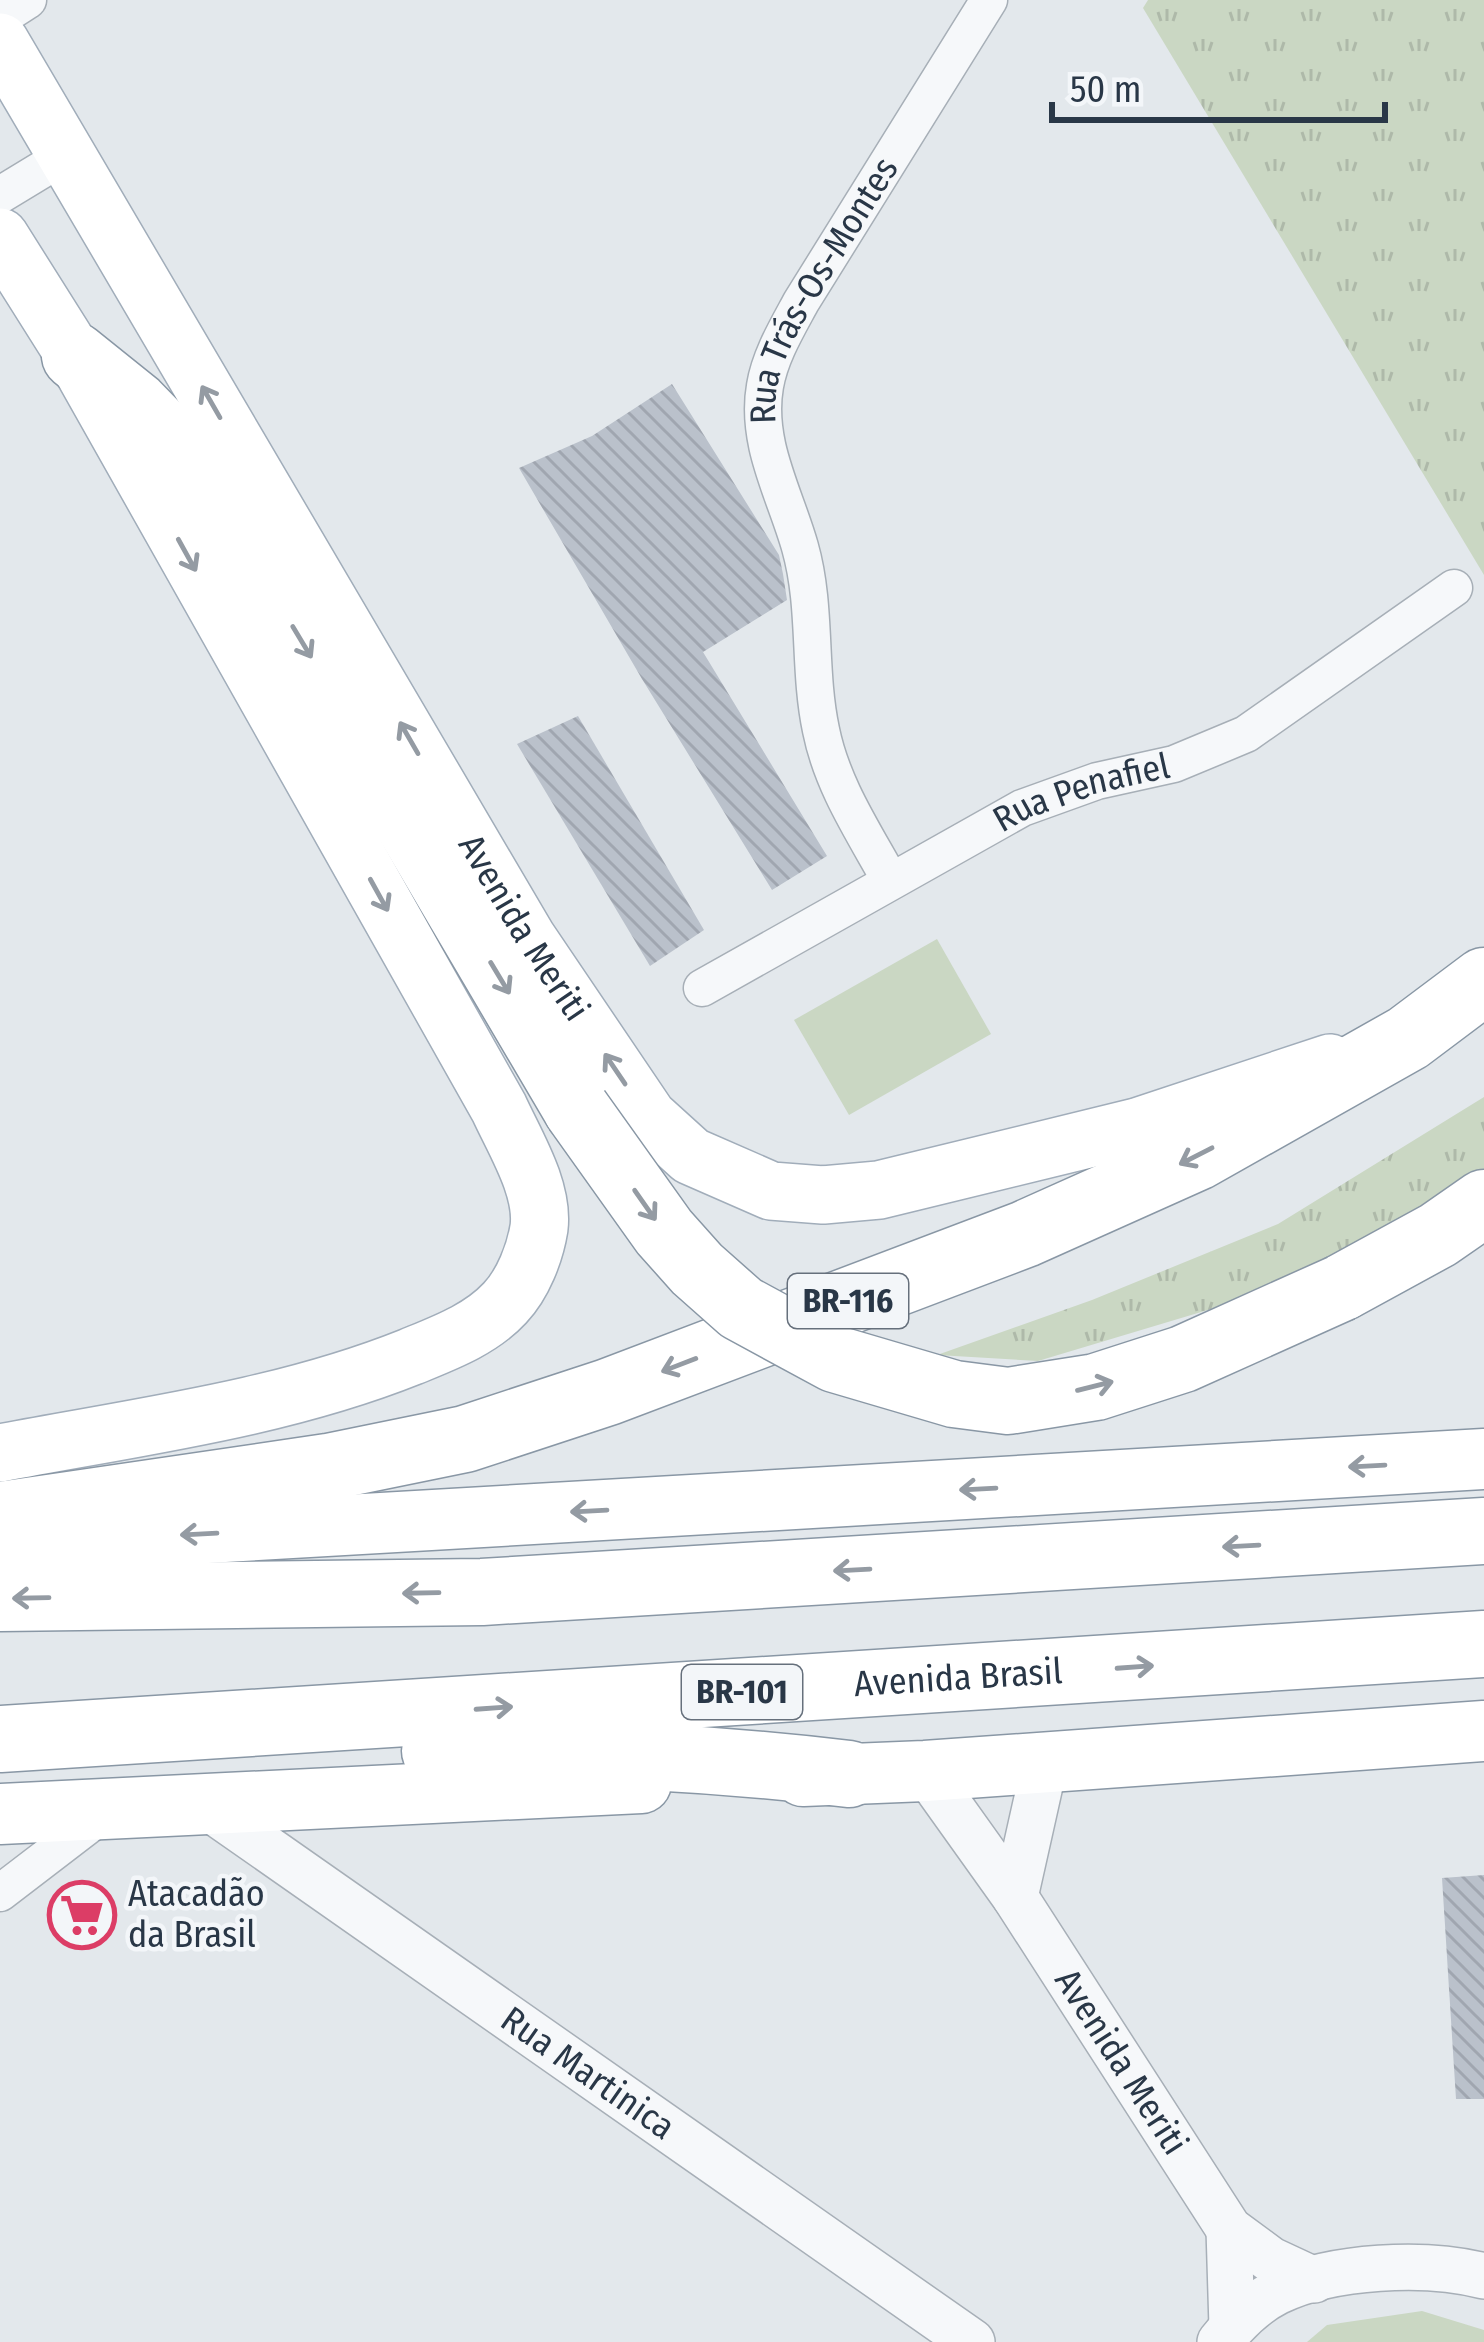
<svg xmlns="http://www.w3.org/2000/svg" width="1484" height="2342" font-family="'Fira Sans Condensed',sans-serif">
<style>
.grass{fill:url(#grass-tufts)}
.park{fill:#cad7c3}
.building{fill:url(#building-back-hatch)}
.lines{fill:none;stroke-linecap:round;stroke-linejoin:round}
.minor-casing{stroke:#a7afb7;stroke-width:39}
.tertiary-casing{stroke:#a7afb7;stroke-width:48}
.primary-casing{stroke:#a1adba;stroke-width:60}
.trunk-casing{stroke:#8997a5;stroke-width:63}
.motorway-casing{stroke:#8997a5;stroke-width:69}
.minor{stroke:#f6f8fa;stroke-width:36}
.tertiary{stroke:#f6f8fa;stroke-width:45}
.primary{stroke:#fff;stroke-width:57}
.trunk{stroke:#fff;stroke-width:60}
.motorway{stroke:#fff;stroke-width:66}
.motorway-bridge-casing{stroke:#8997a5;stroke-width:69;stroke-linecap:butt}
.motorway-bridge{stroke:#fff;stroke-width:66}
.oneway{stroke:#949ba3}
.labels{text-anchor:middle;dominant-baseline:central;stroke-width:9;stroke-linejoin:round;paint-order:stroke}
.shield{fill:#f3f6f9;stroke:#66707c;stroke-width:3}
.shield-label{font-size:33px;font-weight:bold;fill:#293747}
.street-label{font-size:36px;fill:#293747;stroke:#f3f6f9}
.poi-label{font-size:36px;fill:#293747;stroke:#f3f6f9;text-anchor:start}
</style>
<defs>
<pattern id="grass-tufts" width="24" height="20" patternUnits="userSpaceOnUse" patternTransform="scale(3)"><rect width="24" height="20" fill="#cad7c3"/><path d="M3 7l-1-3M5 7V3M7 7l1-3M15 17l-1-3M17 17v-4M19 17l1-3" fill="none" stroke="#aeb9a9"/></pattern>
<pattern id="building-back-hatch" width="6" height="6" patternUnits="userSpaceOnUse" patternTransform="scale(3)"><rect width="6" height="6" fill="#bac1cb"/><path d="M-1 5l2 2M0 0l6 6M5-1l2 2" fill="none" stroke="#a0a6b0"/></pattern>
</defs>
<rect width="100%" height="100%" fill="#e3e8ec"/>
<!-- grass -->
<g class="grass">
<polygon points="1148,0 1484,0 1484,575 1143,8"/>
<polygon points="1484,1097 1484,1189 1341,1270 1038,1361 937,1355 1092,1300 1278,1224"/>
</g>
<!-- park -->
<g class="park">
<polygon points="937,939 991,1034 849,1115 794,1020"/>
<polygon points="1422,2311 1484,2330 1484,2342 1307,2342 1327,2325"/>
</g>
<!-- building -->
<g class="building">
<polygon points="672,384 779,555 783,574 787,600 703,652 827,856 772,890 642,679 519,468 592,436"/>
<polygon points="578,716 704,930 650,966 517,744"/>
<polygon points="1484,1875 1484,2099 1456,2099 1442,1878"/>
</g>
<g class="lines">
<!-- minor casing -->
<g class="minor-casing">
<g id="minor">
<polyline points="0,18 28,0"/>
<polyline points="0,195 66,155"/>
<path id="s1" d="M890,880C863,831 832,785 821,730C808,669 817,607 800,547C785,494 755,443 765,386C770,356 787,328 801,302L989,0"/>
<path id="s2" d="M702,988L1022,808L1097,781L1174,764L1246,734L1454,588"/>
<polyline points="0,1893 107,1811"/>
</g>
</g>
<!-- tertiary casing -->
<g class="tertiary-casing">
<g id="tertiary">
<path id="s3" d="M925,1771L1015,1897L1229,2229L1271,2260L1314,2280"/>
<path id="s4" d="M202,1803L972,2342"/>
<polyline points="1015,1897 1045,1763"/>
<polyline points="1229,2229 1232,2327"/>
<path d="M1220,2342C1235,2323 1255,2303 1277,2292C1332,2265 1426,2261 1484,2276"/>
</g>
</g>
<!-- primary casing -->
<g class="primary-casing">
<g id="primary">
<path id="s5" d="M0,42L527,938L648,1117L691,1156L771,1191L823,1195L879,1190L1137,1127L1330,1063"/>
<path d="M0,237L75,356L499,1108C515,1143 544,1189 539,1228C535,1253 523,1284 505,1303C480,1330 444,1343 410,1357C280,1409 137,1427 0,1453"/>
</g>
</g>
<!-- trunk casing -->
<g class="trunk-casing">
<g id="trunk">
<polyline points="0,1545 1484,1459"/>
<polyline points="803,1776 925,1771 1484,1731"/>
<polyline points="0,1814 641,1783"/>
</g>
</g>
<!-- motorway casing -->
<g class="motorway-casing">
<g id="motorway">
<polyline points="75,356 136,405 180,450 229,519 577,1110"/>
<polyline points="1341,1288 1438,1235 1484,1203"/>
<polyline points="0,1515 328,1467 465,1439 608,1392 1025,1234 1197,1157 1408,1038 1484,981"/>
<polyline points="0,1598 482,1592 1484,1531"/>
<path id="s6" d="M0,1739L1484,1644"/>
<path d="M435,1751C578,1752 707,1757 849,1774"/>
</g>
</g>
<!-- minor -->
<use href="#minor" class="minor"/>
<!-- tertiary -->
<use href="#tertiary" class="tertiary"/>
<!-- primary -->
<use href="#primary" class="primary"/>
<!-- trunk -->
<use href="#trunk" class="trunk"/>
<!-- motorway -->
<use href="#motorway" class="motorway"/>
<!-- motorway-bridge casing -->
<g class="motorway-bridge-casing">
<polyline id="motorway-bridge" points="577,1110 664,1232 697,1269 741,1308 835,1359 954,1394 1008,1401 1096,1387 1183,1359 1341,1288"/>
</g>
<!-- motorway-bridge -->
<use href="#motorway-bridge" class="motorway-bridge"/>
</g>
<!-- one-way arrows -->
<defs><path id="oneway-shaft" d="M-6 0H5M1.5-3L5.5 0L1.5 3" fill="none" stroke-width="1.6" stroke-linecap="round" stroke-linejoin="round" transform="scale(3)"/></defs>
<g class="oneway">
<use href="#oneway-shaft" transform="translate(211 402) rotate(-120)"/>
<use href="#oneway-shaft" transform="translate(187 555) rotate(61)"/>
<use href="#oneway-shaft" transform="translate(302 642) rotate(59)"/>
<use href="#oneway-shaft" transform="translate(409 738) rotate(-120)"/>
<use href="#oneway-shaft" transform="translate(379 895) rotate(61)"/>
<use href="#oneway-shaft" transform="translate(500 978) rotate(59)"/>
<use href="#oneway-shaft" transform="translate(615 1069) rotate(-124)"/>
<use href="#oneway-shaft" transform="translate(1196 1156) rotate(153)"/>
<use href="#oneway-shaft" transform="translate(645 1205) rotate(55)"/>
<use href="#oneway-shaft" transform="translate(679 1365) rotate(159)"/>
<use href="#oneway-shaft" transform="translate(1095 1386) rotate(-14)"/>
<use href="#oneway-shaft" transform="translate(1367 1466) rotate(177)"/>
<use href="#oneway-shaft" transform="translate(978 1489) rotate(177)"/>
<use href="#oneway-shaft" transform="translate(589 1511) rotate(177)"/>
<use href="#oneway-shaft" transform="translate(199 1534) rotate(177)"/>
<use href="#oneway-shaft" transform="translate(1241 1546) rotate(177)"/>
<use href="#oneway-shaft" transform="translate(852 1570) rotate(177)"/>
<use href="#oneway-shaft" transform="translate(421 1593) rotate(179)"/>
<use href="#oneway-shaft" transform="translate(31 1598) rotate(179)"/>
<use href="#oneway-shaft" transform="translate(1135 1667) rotate(-4)"/>
<use href="#oneway-shaft" transform="translate(494 1708) rotate(-4)"/>
</g>
<!-- icons -->
<defs>
<g id="supermarket-ring" transform="scale(3.45)"><circle r="9.5" fill="#f3f6f9" stroke="#dc3d66" stroke-width="1.5"/><path d="M-6-5.5h2.5l.6 2H6L4.5 2H-2.5L-4.4-4H-6ZM-1.5 3.2a1.3 1.3 0 1 0 .1 0ZM3 3.2a1.3 1.3 0 1 0 .1 0Z" fill="#dc3d66"/></g>
</defs>
<g fill-rule="evenodd">
<use href="#supermarket-ring" x="82" y="1915"/>
</g>
<g class="labels">
<!-- shield labels -->
<g class="shield">
<rect x="788" y="1274" width="120" height="54" rx="9"/>
<rect x="682" y="1665" width="120" height="54" rx="9"/>
</g>
<g class="shield-label">
<text x="848" y="1301">BR-116</text>
<text x="742" y="1692">BR-101</text>
</g>
<!-- street labels -->
<g class="street-label">
<text stroke="none"><textPath href="#s1" startOffset="627">Rua Trás-Os-Montes</textPath></text>
<text stroke="none"><textPath href="#s2" startOffset="429">Rua Penafiel</textPath></text>
<text stroke="none"><textPath href="#s5" startOffset="1029">Avenida Meriti</textPath></text>
<text stroke="none"><textPath href="#s6" startOffset="960">Avenida Brasil</textPath></text>
<text stroke="none"><textPath href="#s3" startOffset="351">Avenida Meriti</textPath></text>
<text stroke="none"><textPath href="#s4" startOffset="471">Rua Martinica</textPath></text>
</g>
<!-- poi labels -->
<g class="poi-label">
<text x="128" y="1894">Atacadão<tspan x="128" dy="41">da Brasil</tspan></text>
</g>
</g>
<!-- scale -->
<path d="M1052 102v18h333v-18" fill="none" stroke="#293747" stroke-width="6"/>
<text x="1070" y="102" font-size="36" fill="#293747" stroke="#f3f6f9" stroke-width="9" paint-order="stroke">50 m</text>
</svg>
